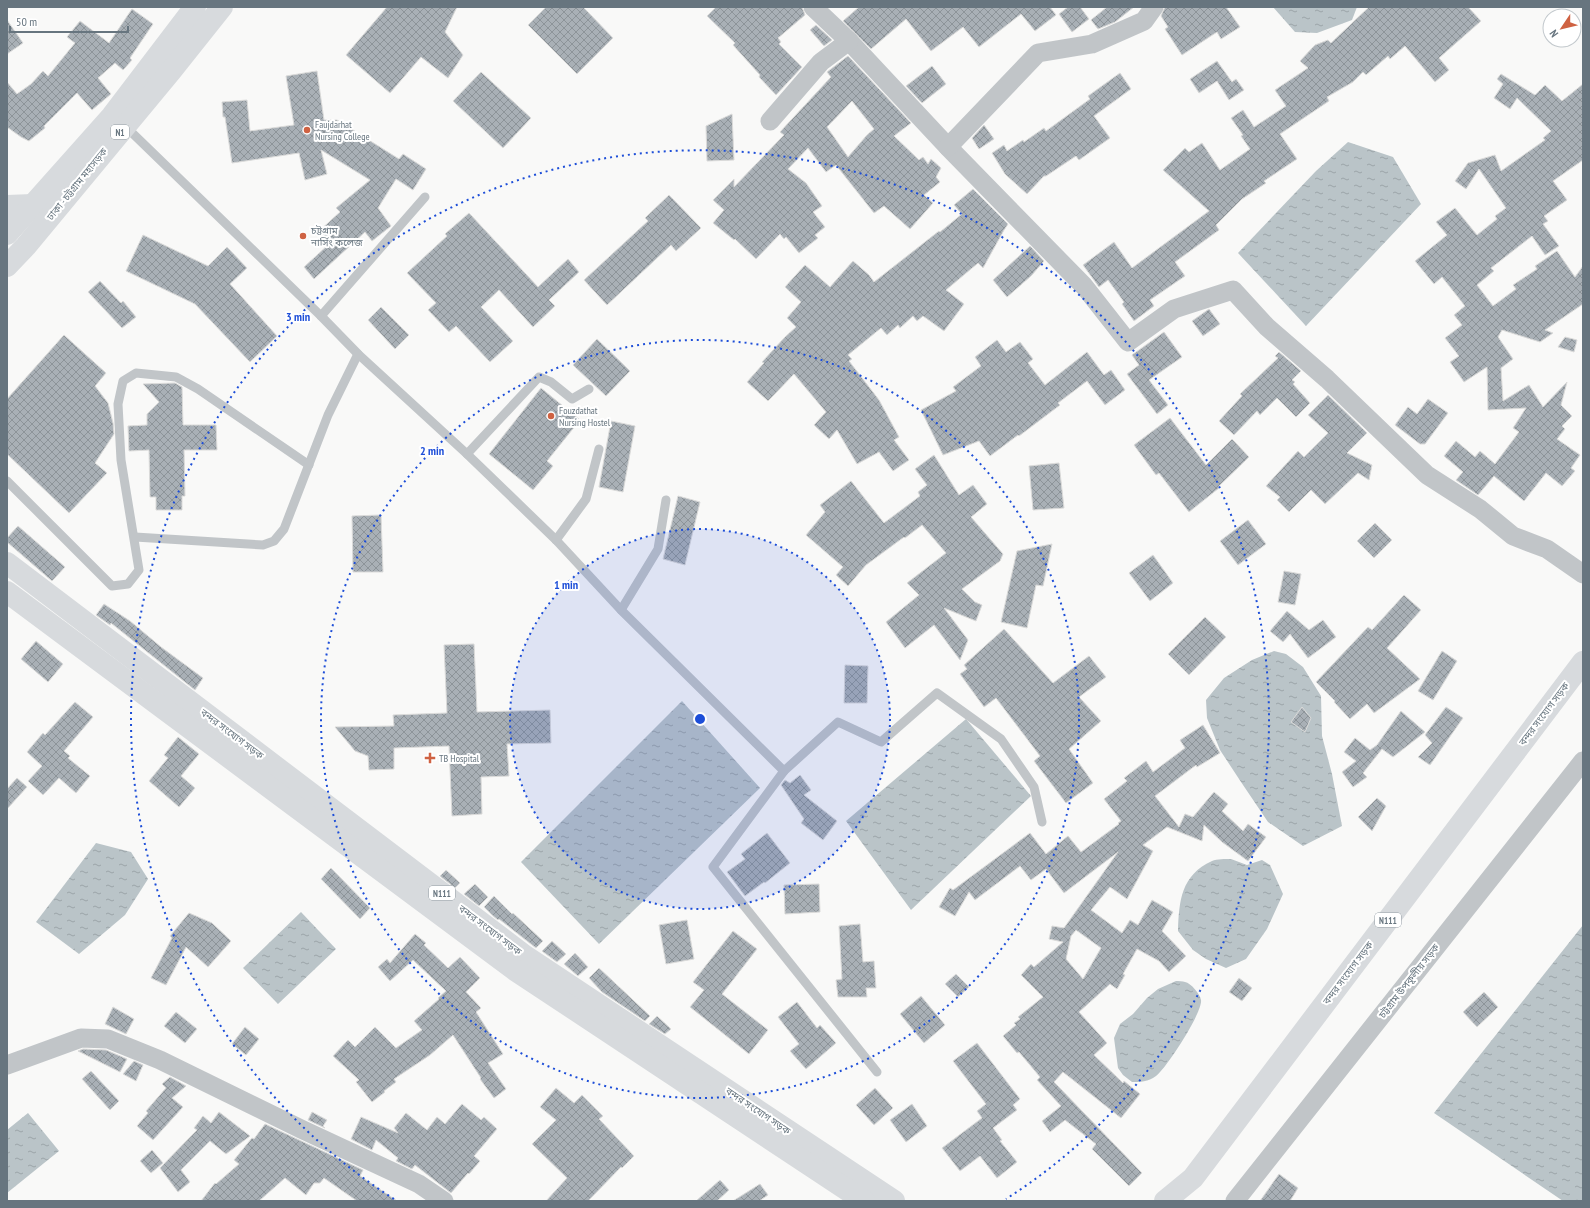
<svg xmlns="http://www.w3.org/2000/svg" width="1590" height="1208" font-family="'PT Sans Narrow','Noto Sans Bengali',sans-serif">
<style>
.water{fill:url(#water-ripples)}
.building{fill:url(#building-cross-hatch);stroke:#dbdbda;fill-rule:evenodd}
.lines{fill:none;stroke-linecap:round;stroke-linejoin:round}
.service{stroke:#c1c5c8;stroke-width:9}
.minor{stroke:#c1c5c8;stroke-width:19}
.primary{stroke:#d7dadd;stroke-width:22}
.trunk{stroke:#d7dadd;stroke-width:22}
.ring{fill:none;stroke:#1d4ed8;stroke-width:2;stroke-dasharray:2 4}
.poi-dot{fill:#cf6242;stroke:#fff;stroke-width:1.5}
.labels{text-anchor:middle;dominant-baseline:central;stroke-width:4;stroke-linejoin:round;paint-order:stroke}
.shield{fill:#fff;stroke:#959ea5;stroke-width:1}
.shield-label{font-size:9px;font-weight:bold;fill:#67757f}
.poi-label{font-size:10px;fill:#67757f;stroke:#fff;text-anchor:start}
.street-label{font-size:10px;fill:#67757f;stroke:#fff}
.centre{fill:#1d4ed8;stroke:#fff;stroke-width:2}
.ring-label{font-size:12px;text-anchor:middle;font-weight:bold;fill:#1d4ed8;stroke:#fff;stroke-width:4;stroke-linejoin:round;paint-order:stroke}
</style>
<defs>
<pattern id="water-ripples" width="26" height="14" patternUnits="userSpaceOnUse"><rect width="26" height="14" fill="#bac4c8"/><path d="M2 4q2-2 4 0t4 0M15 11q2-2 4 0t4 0" fill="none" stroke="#9ba4a8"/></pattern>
<pattern id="building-cross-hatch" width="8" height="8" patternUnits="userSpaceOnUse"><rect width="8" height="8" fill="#a9b0b6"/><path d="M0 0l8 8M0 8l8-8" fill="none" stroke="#8d9499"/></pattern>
</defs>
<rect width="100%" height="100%" fill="#f9f9f8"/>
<!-- water -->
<g class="water">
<polygon points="1273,7 1357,7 1352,20 1317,33 1295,32"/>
<polygon points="1348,142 1393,157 1421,204 1306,326 1238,253 1316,171"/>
<polygon points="1274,651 1286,654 1303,667 1321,696 1322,736 1332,774 1342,826 1303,846 1268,822 1241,782 1220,750 1207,718 1206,700 1224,678 1252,660"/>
<polygon points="682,701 760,788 599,944 521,862"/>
<polygon points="966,719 1031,796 911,910 846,821"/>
<polygon points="96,843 131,852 148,879 125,915 79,954 36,922"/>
<path d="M1231,859L1247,865L1262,860L1270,865L1283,894L1267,929L1246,959L1226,968L1206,959L1193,950L1178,931C1179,901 1181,875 1212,861C1217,859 1225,859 1231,859Z"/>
<polygon points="301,912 336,949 278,1004 243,968"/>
<polygon points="1583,925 1583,1201 1563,1201 1434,1113"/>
<path d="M1176,981C1178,981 1183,981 1185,982C1191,983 1200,994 1201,1000C1203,1012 1166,1069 1156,1076C1148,1082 1140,1082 1132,1082L1123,1075L1118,1068L1114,1038L1120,1024L1133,1014L1147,998L1158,989Z"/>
<polygon points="28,1113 59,1151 7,1193 7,1130"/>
</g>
<!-- building -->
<g class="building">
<polygon points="387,7 457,7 445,32 463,55 448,78 421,57 390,93 346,55"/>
<polygon points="546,7 583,7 613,38 577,74 528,25"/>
<polygon points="716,7 802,7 805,15 778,38 781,42 779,44 802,67 776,95 759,77 760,75 733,45 735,43 707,16"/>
<polygon points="859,7 1050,7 1056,15 1035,31 1021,14 979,47 963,27 931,51 906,19 871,49 843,21"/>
<polygon points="1068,7 1080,7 1089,19 1072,32 1059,14"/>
<polygon points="1107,7 1134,7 1115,22 1098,29 1091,20"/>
<polygon points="1165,7 1226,7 1240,27 1221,39 1217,32 1182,55 1165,29 1168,27 1161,16"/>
<polygon points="1369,7 1468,7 1481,21 1439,58 1449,70 1435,82 1405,46 1390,59 1388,56 1366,75 1363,72 1353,82 1327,97 1329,101 1280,134 1297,159 1264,181 1266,183 1242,199 1216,225 1219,230 1175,262 1185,276 1150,300 1154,306 1134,321 1122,304 1124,302 1108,280 1099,287 1083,265 1114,242 1132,268 1209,211 1163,170 1185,148 1189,152 1202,143 1220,170 1250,149 1241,136 1243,135 1231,118 1243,110 1254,127 1286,106 1275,90 1308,68 1300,61 1315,45 1328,40 1331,43"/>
<polygon points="132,9 153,24 130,58 132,60 123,70 115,63 98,78 111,94 92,110 77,93 44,126 45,128 29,141 21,137 7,127 7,82 17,94 31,84 43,71 48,76 75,43 67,37 80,21 109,43"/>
<polygon points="7,20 23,43 7,54"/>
<polygon points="816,25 832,40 824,46 810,30"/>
<path d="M848,56L911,123L894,136L919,160L923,157L928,164L931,159L941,168L936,177L940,182L924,195L933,203L910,229L884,206L874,213L836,165L826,172L808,148L788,169L806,183L822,206L813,212L825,227L815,235L818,238L799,253L786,237L784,239L780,234L756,259L735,239L734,240L713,223L724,210L713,200L734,179V187L784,135L780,132L831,77L827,72ZM852,101L874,129L867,135L848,157L827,127Z"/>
<polygon points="1217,61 1232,82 1236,79 1244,90 1229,100 1217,81 1199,93 1190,79"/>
<polygon points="932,66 946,84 922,103 906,86"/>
<polygon points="317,71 324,120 337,120 399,159 403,154 426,169 413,190 396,179 378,208 391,226 372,241 365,232 314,279 304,267 328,245 317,233 340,212 336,208 370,180 321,150 327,174 305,180 299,153 232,163 225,117 223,117 222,102 247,100 250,131 294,125 286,76"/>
<polygon points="481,72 531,118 503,148 453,101"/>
<polygon points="1120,73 1131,89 1094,116 1110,138 1079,160 1076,156 1046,176 1044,176 1027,194 1005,174 992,153 1004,145 1007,151 1023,140 1024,142 1044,128 1046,131 1090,99 1088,96"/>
<polygon points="1501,74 1535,95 1545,85 1562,101 1583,84 1583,160 1553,181 1567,200 1544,216 1548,221 1543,224 1559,246 1545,255 1532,236 1491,268 1494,271 1477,285 1493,306 1516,289 1513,285 1537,269 1535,266 1557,251 1575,277 1583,266 1583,304 1545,330 1553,333 1540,342 1502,330 1498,337 1513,359 1501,368 1503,401 1529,385 1543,407 1567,382 1561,405 1572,416 1562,426 1565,429 1557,439 1580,455 1571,468 1575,471 1562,486 1546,473 1524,501 1494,476 1478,495 1456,480 1463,472 1444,456 1456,441 1475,457 1480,451 1495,464 1519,432 1513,428 1526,408 1488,410 1487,367 1464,382 1450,362 1459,356 1445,338 1462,325 1454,315 1465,306 1442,277 1434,284 1415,261 1447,235 1436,222 1455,208 1477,235 1497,219 1495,216 1506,208 1479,169 1466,189 1455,181 1468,163 1495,155 1501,171 1545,140 1543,138 1551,131 1517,98 1510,109 1494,98 1503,84 1497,79"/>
<polygon points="732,114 734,160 707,161 706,126"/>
<polygon points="984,125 994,139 979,149 972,138"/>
<polygon points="973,189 1008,224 1004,230 983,268 978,263 946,290 964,304 944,331 923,316 917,321 913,316 900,328 898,325 887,335 881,328 848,355 852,359 849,361 879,400 899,437 894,440 909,460 893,471 879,452 857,464 837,430 829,439 814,425 826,412 794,374 768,401 747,382 764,363 762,362 785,337 796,327 787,318 801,302 785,287 805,265 830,287 853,261 869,275 874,282 939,231 940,232 962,214 954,205"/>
<polygon points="669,195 701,228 676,251 671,245 607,305 584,280 648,221 645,218"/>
<polygon points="469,213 538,287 568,259 579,272 549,300 555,306 533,327 499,290 481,307 513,341 490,362 456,326 449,332 428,310 436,303 407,273 447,236 445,234"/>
<polygon points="143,235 208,266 227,247 247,268 230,284 277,336 250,362 195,304 126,271"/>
<polygon points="1030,246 1044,261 1031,276 1007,297 993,280"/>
<polygon points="100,281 121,303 123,301 136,317 122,328 88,292"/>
<polygon points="381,307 409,335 395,349 368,320"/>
<polygon points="1209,309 1220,324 1203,336 1192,321"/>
<polygon points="1164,332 1182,357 1149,380 1168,405 1157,414 1127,374 1139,365 1132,355"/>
<polygon points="64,335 106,373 95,386 108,403 113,423 114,434 95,463 107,473 69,513 7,454 7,399"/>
<polygon points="1565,337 1577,340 1574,352 1558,347"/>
<polygon points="597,339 630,371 606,396 573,365"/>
<polygon points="997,340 1006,352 1020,342 1033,359 1028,363 1045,385 1087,352 1104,375 1111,370 1125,390 1105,405 1087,381 1058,403 1060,405 1019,436 1018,435 990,456 979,441 943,455 921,410 956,391 953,387 981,366 975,357"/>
<polygon points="1279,352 1301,371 1292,380 1295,382 1293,384 1310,403 1296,417 1277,398 1260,415 1257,411 1234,435 1219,421 1242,396 1240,394 1278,358 1275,356"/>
<polygon points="175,383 182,387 183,425 216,425 217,450 184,450 185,496 182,496 182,510 156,510 156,497 150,497 149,450 129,451 128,426 147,425 147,414 159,402 143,384"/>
<polygon points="541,388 580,420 547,461 553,466 533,490 489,454"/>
<polygon points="1328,395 1367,433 1347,453 1372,465 1369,480 1358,473 1325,504 1311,490 1289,512 1277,500 1280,497 1266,486 1298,451 1304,457 1328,433 1308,415"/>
<polygon points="1428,399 1448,413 1425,444 1420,444 1395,425 1408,407 1417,414"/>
<polygon points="1170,418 1206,465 1232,439 1249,457 1218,487 1219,488 1189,512 1159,473 1156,475 1134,445"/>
<polygon points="611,421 635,426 623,492 599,487"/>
<polygon points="934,455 959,495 973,485 987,504 971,517 1003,554 1000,561 962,589 975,602 982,605 976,621 944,608 968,640 960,660 934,625 905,648 886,622 919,595 907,583 946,553 922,525 905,538 904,537 866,565 848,586 836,575 843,567 806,535 825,512 820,505 851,481 884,523 920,496 918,492 927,485 915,469"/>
<polygon points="1059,463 1064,508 1033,510 1029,466"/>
<polygon points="678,496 700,502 685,565 663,559"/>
<polygon points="381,515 383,572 353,572 352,516"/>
<polygon points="1248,520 1266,544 1238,565 1220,541"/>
<polygon points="1375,523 1392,540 1374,558 1357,541"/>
<polygon points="18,526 65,567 52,581 7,542 7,538"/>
<polygon points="1052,544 1043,586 1036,585 1027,628 1001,622 1017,551"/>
<polygon points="1153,555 1173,583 1150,601 1129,573"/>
<polygon points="1284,571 1301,574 1295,605 1278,602"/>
<polygon points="1404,595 1421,610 1387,648 1420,679 1374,713 1367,704 1350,719 1334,702 1335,701 1316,682 1368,627 1372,630"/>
<polygon points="104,604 130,621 161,647 203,678 195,690 111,623 110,625 96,615"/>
<polygon points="1287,611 1309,630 1323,620 1336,637 1308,658 1290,634 1283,642 1270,631"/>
<polygon points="1205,617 1226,637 1189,675 1168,654"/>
<polygon points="1004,629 1053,683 1089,656 1106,677 1079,697 1101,721 1069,749 1093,783 1066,803 1034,761 1040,756 996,698 984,707 960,674 967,669 964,665"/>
<polygon points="36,641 63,664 48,682 21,659"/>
<polygon points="474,644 477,712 550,710 551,743 507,744 509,776 481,777 482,814 452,816 449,746 394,748 394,769 369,770 368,756 355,751 335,727 394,726 393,715 447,713 444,645"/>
<polygon points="1442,651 1457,661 1433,700 1418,691"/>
<polygon points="845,665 868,666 867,703 844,703"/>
<polygon points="75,702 93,717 64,751 70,756 68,758 90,776 76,793 59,778 43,795 28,781 42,766 27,752 43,733 45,735"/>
<polygon points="1302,707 1311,718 1305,732 1291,722"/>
<polygon points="1446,707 1463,718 1430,765 1418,757 1432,743 1425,735"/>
<polygon points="1401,711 1425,732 1393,757 1382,749 1363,773 1367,777 1353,787 1342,772 1356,761 1344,752 1355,738 1370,750 1377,745"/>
<path d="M1203,725L1220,753L1197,767L1196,765L1155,796L1179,827L1185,814L1193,817L1214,792L1228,804L1222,811L1243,831L1248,824L1266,837L1248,861L1222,842L1204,825L1202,841L1167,827L1143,845L1153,851L1127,899L1110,887L1091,910L1122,933L1130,920L1138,925L1152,900L1173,912L1162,931L1186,956L1169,972L1159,961L1137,949L1123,974L1125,975L1117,989L1110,984L1079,1012L1107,1043L1094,1055L1123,1083L1124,1081L1140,1094L1121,1118L1063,1072L1054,1082L1142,1173L1129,1186L1092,1149L1096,1144L1065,1120L1050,1132L1042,1121L1061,1106L1037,1080L1040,1077L1019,1052L1017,1053L1003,1036L1016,1025L1014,1023L1020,1019L1018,1017L1043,997L1021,975L1031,964L1034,967L1063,942L1049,939L1052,926L1064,928L1118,852L1064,893L1046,869L1031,880L1020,866L975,900L969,892L955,916L939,907L950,888L953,890L1030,833L1046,854L1068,836L1081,852L1119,824L1118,823L1121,821L1104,799L1127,781L1124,778L1146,761L1153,772L1185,748L1180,740ZM1076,930L1101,948L1083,979L1066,959L1071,936Z"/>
<polygon points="178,737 199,754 181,776 195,788 179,807 149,781 168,758 164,755"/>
<polygon points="800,775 811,790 804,795 837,821 823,840 801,823 804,819 781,785 785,780 790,783"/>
<polygon points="17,778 27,787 7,809 7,789"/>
<polygon points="1377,798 1386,806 1372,831 1358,817"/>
<polygon points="767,833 790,863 765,883 764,882 745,896 727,872 745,859 741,854"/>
<polygon points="331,868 370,908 360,919 321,879"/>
<polygon points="446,870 460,883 455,888 440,876"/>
<polygon points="475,884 488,897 479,906 464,894"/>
<polygon points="819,884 820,912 785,914 784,885"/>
<polygon points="494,896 512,914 513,913 543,941 536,948 499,919 498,920 492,915 484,907"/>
<polygon points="189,913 212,923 231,941 208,967 186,947 166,985 151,978 172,938 170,936"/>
<polygon points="687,920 694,959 666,964 659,925"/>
<polygon points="860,924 863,962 874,961 876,988 866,988 867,997 838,997 836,980 842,979 839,926"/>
<polygon points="733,931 757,949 722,994 768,1030 749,1054 690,1007 704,990 693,982"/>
<polygon points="415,934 426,943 424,945 448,968 460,957 480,978 466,992 481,1008 476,1012 503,1054 488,1063 506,1089 494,1098 480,1079 481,1078 453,1035 430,1055 394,1079 396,1082 384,1091 385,1092 372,1102 356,1082 359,1080 333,1056 348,1040 355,1047 375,1027 396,1048 422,1030 414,1021 439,999 438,998 446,991 413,960 390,981 378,967 387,959 390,963"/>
<polygon points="552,941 566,954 557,962 542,951"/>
<polygon points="575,953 588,967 578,976 564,964"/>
<polygon points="599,968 650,1016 645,1021 602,992 589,978"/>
<polygon points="956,974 969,987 958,997 945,984"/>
<polygon points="1239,978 1252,988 1242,1001 1229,992"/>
<polygon points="1484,992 1498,1007 1477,1027 1463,1012"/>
<polygon points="921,996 945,1025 924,1043 900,1014"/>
<polygon points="797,1002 817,1028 820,1025 836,1043 806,1069 790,1051 799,1044 778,1017"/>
<polygon points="113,1007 134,1019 126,1034 105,1024"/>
<polygon points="176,1012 197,1029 185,1043 164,1026"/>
<polygon points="657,1016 671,1029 665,1034 649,1024"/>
<polygon points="245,1027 259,1039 246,1055 232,1044"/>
<polygon points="977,1043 1020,1099 1013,1105 1017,1110 993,1128 1002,1140 1000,1141 1017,1162 997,1178 980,1156 960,1171 942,1148 982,1118 977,1111 986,1104 953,1061"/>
<polygon points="83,1049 106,1050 127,1059 120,1072 78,1051"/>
<polygon points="134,1061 143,1065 136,1081 123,1074"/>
<polygon points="91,1071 119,1101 110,1110 82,1079"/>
<polygon points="170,1077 186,1086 172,1098 183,1107 153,1140 137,1126 148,1113 146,1111 166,1088 162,1084"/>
<polygon points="556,1088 574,1103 582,1095 603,1116 599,1119 634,1156 622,1168 621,1167 588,1201 546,1201 567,1178 532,1144 556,1120 540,1107"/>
<polygon points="875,1088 893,1108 874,1125 856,1105"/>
<polygon points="462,1104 481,1120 484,1117 497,1129 474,1156 480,1161 469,1174 468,1173 451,1193 415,1165 412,1169 396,1161 398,1158 376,1140 372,1150 351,1139 361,1117 398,1133 394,1128 406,1113 427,1130 437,1117 445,1124"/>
<polygon points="912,1104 927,1126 906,1142 890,1120"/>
<polygon points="219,1112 250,1136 226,1154 210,1141 181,1170 190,1182 178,1192 160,1168 197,1130 194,1128 203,1116 211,1123"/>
<polygon points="312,1112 327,1120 323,1126 325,1128 308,1120"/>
<polygon points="265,1124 363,1170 360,1176 397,1201 357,1201 324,1178 320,1183 314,1183 306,1195 285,1178 259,1201 201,1201 215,1183 216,1184 239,1164 234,1160 252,1138 254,1139"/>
<polygon points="152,1150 163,1163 151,1173 140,1161"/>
<polygon points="1279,1174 1298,1188 1290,1201 1260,1201"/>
<polygon points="720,1180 729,1190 717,1201 696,1201"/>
<polygon points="760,1184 768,1195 759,1201 733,1201"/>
</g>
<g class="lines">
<!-- service -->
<g class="service">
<polyline points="125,126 321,316 358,354 467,454 556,540 621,610 784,771"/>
<polyline points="321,316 425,197"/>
<polyline points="467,454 539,377 551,382 572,399 589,389"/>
<polyline points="7,481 112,586 128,584 139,570 121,460 118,404 123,381 136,373 176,377 198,389 309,465"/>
<polyline points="135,537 263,545 274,541 284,529 328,415 358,354"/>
<polyline points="556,540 586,499 599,449"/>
<polyline points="621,610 658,549 666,500"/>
<polyline points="877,1072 713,867 784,771 838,722 881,742 937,693 1001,739 1034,787 1042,822"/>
</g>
<!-- minor -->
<g class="minor">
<polyline points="813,7 849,41 948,147 1084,286 1128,342 1174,309 1233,290 1267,327 1327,379 1427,475 1480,509 1513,536 1547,549 1583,574"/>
<polyline points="770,121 821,62 849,41"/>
<polyline points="948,147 1038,53 1092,44 1144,21 1154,7"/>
<polyline points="7,1065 81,1038 108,1039 160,1060 301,1129 419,1184 444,1201"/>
<polyline points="1235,1201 1583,761"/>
</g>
<!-- primary -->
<polyline class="primary" points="7,206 33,205"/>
<!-- trunk -->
<g class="trunk">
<polyline points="7,234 112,116 195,7"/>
<polyline points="7,266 26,246 171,71 222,7"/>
<polyline points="7,563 525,956 894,1201"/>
<polyline points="7,592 515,970 864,1201"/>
<polyline points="1165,1201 1193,1178 1583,662"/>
</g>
</g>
<!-- distance rings -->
<circle cx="700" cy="719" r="190" fill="#1d4ed8" fill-opacity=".12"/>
<g class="ring">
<circle cx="700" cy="719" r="190"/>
<circle cx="700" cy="719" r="379"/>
<path d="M394 1199A569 569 0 1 1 1006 1199"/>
</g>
<!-- markers -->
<g class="poi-dot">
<circle cx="307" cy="130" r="4"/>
<circle cx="303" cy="236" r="4"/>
<circle cx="551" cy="416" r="4"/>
<path d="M428 752h4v4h4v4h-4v4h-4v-4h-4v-4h4z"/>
</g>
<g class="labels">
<!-- shield labels -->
<g class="shield">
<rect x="111" y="125" width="18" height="14" rx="3"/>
<rect x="429" y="886" width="26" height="14" rx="3"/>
<rect x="1375" y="913" width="26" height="14" rx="3"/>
</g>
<g class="shield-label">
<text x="120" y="132">N1</text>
<text x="442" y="893">N111</text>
<text x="1388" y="920">N111</text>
</g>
<!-- poi labels -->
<g class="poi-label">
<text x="315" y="124">Faujdarhat<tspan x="315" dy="12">Nursing College</tspan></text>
<text x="311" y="230">চট্টগ্রাম<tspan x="311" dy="12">নার্সিং কলেজ</tspan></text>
<text x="559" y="410">Fouzdathat<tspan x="559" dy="12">Nursing Hostel</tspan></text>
<text x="439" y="758">TB Hospital</text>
</g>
<!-- street labels -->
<g class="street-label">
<text transform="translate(77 184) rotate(-51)">ঢাকা - চট্টগ্রাম মহাসড়ক</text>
<text transform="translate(1544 714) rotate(-53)">বন্দর সংযোগ সড়ক</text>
<text transform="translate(232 734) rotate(37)">বন্দর সংযোগ সড়ক</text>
<text transform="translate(490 930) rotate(37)">বন্দর সংযোগ সড়ক</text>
<text transform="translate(1348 973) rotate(-53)">বন্দর সংযোগ সড়ক</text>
<text transform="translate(1409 981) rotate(-52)">চট্টগ্রাম উপকূলীয় সড়ক</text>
<text transform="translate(758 1111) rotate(34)">বন্দর সংযোগ সড়ক</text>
</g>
</g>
<circle cx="700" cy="719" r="6" class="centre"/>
<g class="ring-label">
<text x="298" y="321">3 min</text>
<text x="432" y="455">2 min</text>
<text x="566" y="589">1 min</text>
</g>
<!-- border -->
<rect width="1590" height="1208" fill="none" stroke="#67757f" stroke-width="16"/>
<!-- north arrow -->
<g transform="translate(1562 28) rotate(235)"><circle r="19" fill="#ffffff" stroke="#c2c8cc"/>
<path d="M0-3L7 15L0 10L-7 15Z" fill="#cf6242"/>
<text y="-6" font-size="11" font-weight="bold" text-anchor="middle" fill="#67757f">N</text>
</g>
<!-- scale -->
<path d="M10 26v6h118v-6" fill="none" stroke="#67757f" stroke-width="2"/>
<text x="16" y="26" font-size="12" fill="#67757f" stroke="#ffffff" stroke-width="3" paint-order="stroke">50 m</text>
</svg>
